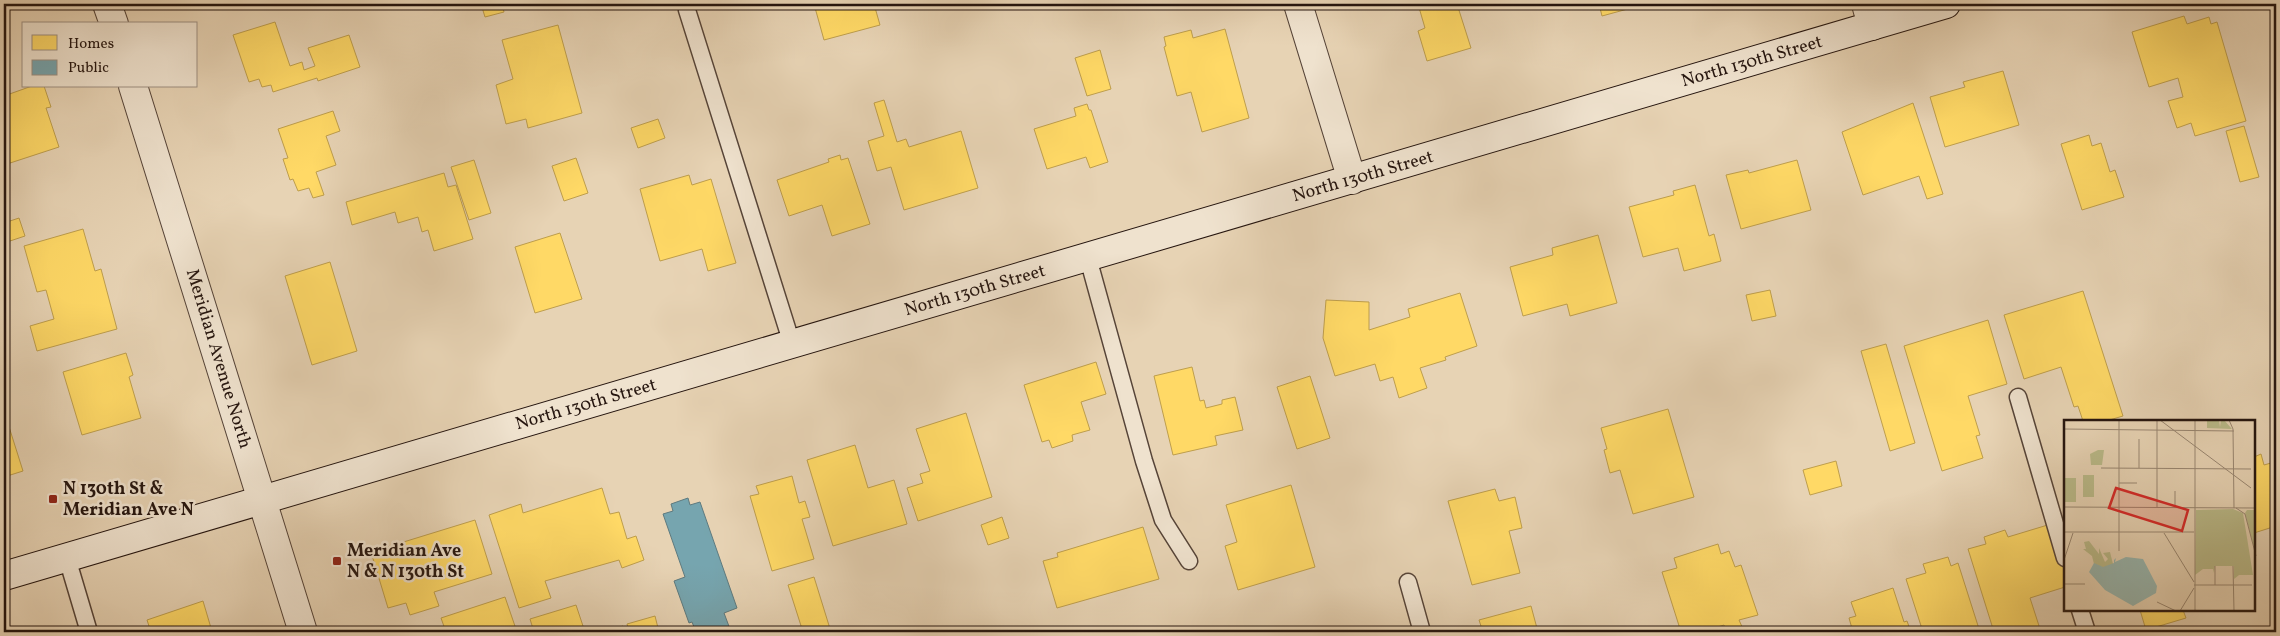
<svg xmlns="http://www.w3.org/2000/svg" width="2280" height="636" font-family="Vollkorn,serif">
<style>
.homes{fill:#ffd966;stroke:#be9e4c}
.public{fill:#76a5af;stroke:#5e7a7f}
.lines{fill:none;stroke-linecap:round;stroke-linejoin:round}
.service-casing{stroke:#564438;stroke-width:19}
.minor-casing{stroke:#564438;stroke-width:30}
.tertiary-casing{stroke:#564438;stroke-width:30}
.secondary-casing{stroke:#25150f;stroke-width:30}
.service{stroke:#efe2ce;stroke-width:16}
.minor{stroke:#efe2ce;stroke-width:28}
.tertiary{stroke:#efe2ce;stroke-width:28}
.secondary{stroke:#efe2ce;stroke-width:28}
.poi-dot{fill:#8f2418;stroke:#efe2ce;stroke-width:2}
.labels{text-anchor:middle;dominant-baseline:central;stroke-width:5;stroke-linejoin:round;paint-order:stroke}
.street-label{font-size:18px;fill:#25150f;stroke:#efe2ce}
.poi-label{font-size:18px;font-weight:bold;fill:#25150f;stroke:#efe2ce;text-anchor:start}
.inset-road{fill:none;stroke:#998772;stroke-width:1}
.view{fill:#d62828;fill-opacity:0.15;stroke:#d62828;stroke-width:2.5}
.inset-edge{fill:none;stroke:#25150f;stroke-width:2.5}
</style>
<rect width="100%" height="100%" fill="#e7d3b4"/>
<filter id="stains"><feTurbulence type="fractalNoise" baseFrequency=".004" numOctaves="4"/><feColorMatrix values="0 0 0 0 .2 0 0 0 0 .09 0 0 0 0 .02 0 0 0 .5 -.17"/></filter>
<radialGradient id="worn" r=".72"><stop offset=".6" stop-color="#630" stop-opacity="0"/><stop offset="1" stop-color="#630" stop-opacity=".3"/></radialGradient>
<!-- homes -->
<g class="homes">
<polygon points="481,4 502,4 504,12 485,17"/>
<polygon points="814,4 874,4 880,25 824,40"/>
<polygon points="1418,4 1457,4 1471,48 1427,61 1418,31 1425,28"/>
<polygon points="1599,4 1646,4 1602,16"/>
<polygon points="2184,16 2187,24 2209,17 2211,24 2217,22 2246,121 2195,136 2191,123 2177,128 2168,101 2183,97 2178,78 2149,87 2132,32"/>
<polygon points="275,22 290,66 302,62 304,70 315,66 308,48 349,35 360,67 318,81 317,78 273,92 271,85 262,87 259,79 249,82 233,35"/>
<polygon points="558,25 582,113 528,128 526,119 506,124 496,85 513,79 502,40"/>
<polygon points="1225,29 1249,118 1202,132 1191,92 1177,96 1164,47 1166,46 1164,37 1191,30 1193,38"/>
<polygon points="1100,50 1111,89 1087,96 1075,58"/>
<polygon points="2003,71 2019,125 1945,147 1930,97 1965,87 1963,82"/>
<polygon points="32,86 44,86 51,107 46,108 59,147 4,165 4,96"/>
<polygon points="884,100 897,142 906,139 909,147 961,131 978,188 904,210 891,167 877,171 868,141 884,136 874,103"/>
<polygon points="1913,103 1943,194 1927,199 1919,176 1863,195 1842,132"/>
<polygon points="1087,104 1089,110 1091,110 1108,162 1090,168 1086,157 1047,169 1034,129 1076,116 1074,108"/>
<polygon points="333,111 340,131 326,136 336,165 316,172 324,195 313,198 309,188 298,191 293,179 290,180 283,159 288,158 278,129"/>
<polygon points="658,119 665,138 638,148 631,128"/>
<polygon points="2244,126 2259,177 2240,182 2226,131"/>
<polygon points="2089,135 2092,146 2101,143 2110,172 2115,170 2124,197 2082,210 2061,144"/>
<polygon points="840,155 841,160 848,158 870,224 832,236 822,205 789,216 777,180 829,162 828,159"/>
<polygon points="576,158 588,193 564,201 552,166"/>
<polygon points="474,160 491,213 469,220 451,167"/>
<polygon points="1797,160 1811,210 1741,229 1726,175 1748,170 1749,173"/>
<polygon points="444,173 448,187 456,185 473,239 434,251 428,230 422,232 418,217 398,223 395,212 352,225 346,202"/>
<polygon points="689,175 692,185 711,179 736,263 708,271 702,249 660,261 640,189"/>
<polygon points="1695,185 1709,236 1714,234 1721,261 1684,271 1678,248 1643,257 1629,207 1674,195 1673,191"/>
<polygon points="19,218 25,236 4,243 4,223"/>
<polygon points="83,229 95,271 101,269 117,329 37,351 30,326 54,319 46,290 37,292 24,246"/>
<polygon points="560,233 582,299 535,313 515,247"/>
<polygon points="1598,235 1617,303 1570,316 1567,304 1523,316 1510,267 1553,255 1552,248"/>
<polygon points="330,262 357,351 312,365 285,276"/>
<polygon points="1770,290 1776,316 1752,321 1746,295"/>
<polygon points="2083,291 2123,416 2106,421 2083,421 2078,406 2074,407 2061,367 2024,379 2004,315"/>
<polygon points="1460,293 1477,346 1445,357 1446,360 1420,368 1427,388 1399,398 1393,377 1380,381 1375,364 1335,376 1323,338 1326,300 1369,302 1369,330 1410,317 1408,309"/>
<polygon points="1988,320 2007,384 1968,396 1980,435 1976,436 1983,458 1942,471 1904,346"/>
<polygon points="1886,344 1915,443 1890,451 1861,351"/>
<polygon points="126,353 133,375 129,377 141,418 82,435 63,372"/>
<polygon points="1096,362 1106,394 1081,402 1090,430 1072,435 1073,441 1052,448 1049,440 1042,442 1024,385"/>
<polygon points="1192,367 1200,401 1204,400 1206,408 1222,404 1222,400 1235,397 1243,430 1215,436 1217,445 1173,455 1154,376"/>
<polygon points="1310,376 1330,438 1297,449 1277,387"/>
<polygon points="1668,409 1694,497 1633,514 1620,470 1610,473 1604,450 1607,449 1601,428"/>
<polygon points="4,411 23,471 4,477"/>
<polygon points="966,413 992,497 918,521 907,488 923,483 920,474 930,471 916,429"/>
<polygon points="855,445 868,488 894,480 907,524 833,546 807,460"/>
<polygon points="2261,454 2264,465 2271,463 2276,478 2276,526 2254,533 2254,537 2254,457"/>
<polygon points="1836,461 1842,486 1810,495 1803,470"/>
<polygon points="792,476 799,503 805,501 810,517 802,519 814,559 772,571 750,496 759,494 756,486"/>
<polygon points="1291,485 1315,567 1238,590 1225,546 1237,542 1226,505"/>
<polygon points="602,488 610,514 619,512 627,539 636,536 644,560 622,568 619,560 545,581 551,598 519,608 489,515 521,504 523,513"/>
<polygon points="1495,489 1499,501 1515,497 1522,528 1509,531 1520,573 1472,585 1448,501"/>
<polygon points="1002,517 1009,538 988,545 981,525"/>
<polygon points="475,520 492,574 434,592 439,606 410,615 406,603 388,608 371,552"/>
<polygon points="2051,524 2065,568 2065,587 2030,598 2041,632 1994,632 1968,549 1986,544 1984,537 2005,530 2008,537"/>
<polygon points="1143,527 1159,579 1057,608 1043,561 1058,557 1057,553"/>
<polygon points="1718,544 1721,554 1729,551 1735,567 1741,565 1758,615 1739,620 1743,629 1734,632 1726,632 1724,625 1702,632 1681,632 1662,572 1677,568 1674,558"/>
<polygon points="1948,557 1951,566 1958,563 1980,632 1923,632 1906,579 1926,573 1923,564"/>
<polygon points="814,577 831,632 803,632 788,585"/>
<polygon points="1893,588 1904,622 1907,621 1911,632 1853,632 1849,618 1856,616 1851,602"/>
<polygon points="505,597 517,632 446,632 441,618"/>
<polygon points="203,601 211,628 214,627 215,632 151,632 147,620"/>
<polygon points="576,605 585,632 534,632 530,619"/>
<polygon points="1531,606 1538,632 1483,632 1479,620"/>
<polygon points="2140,610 2183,610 2186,618 2146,630"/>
<polygon points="655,616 659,632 629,632 627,624"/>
<polygon points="623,626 625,632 603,632"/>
</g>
<!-- public -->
<polygon class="public" points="688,498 690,505 700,502 737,608 724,613 730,629 722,632 696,632 692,622 689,623 674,581 685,577 663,514 673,511 671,504"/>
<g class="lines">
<!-- service casing -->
<g class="service-casing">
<g id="service">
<polyline points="687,10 792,344"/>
<polyline points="1088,258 1144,461 1163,520 1189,561"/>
<polyline points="2018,397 2065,558"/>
<polyline points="67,558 89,632"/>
<polyline points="1408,582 1422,632"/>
<polyline points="2080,610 2087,632"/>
</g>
</g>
<!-- minor casing -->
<g class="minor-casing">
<g id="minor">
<polyline points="1298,4 1352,180"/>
<polyline points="1866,4 1872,26"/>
</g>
</g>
<!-- tertiary casing -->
<g class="tertiary-casing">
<g id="tertiary">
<polyline points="107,4 114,24"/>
<polyline points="133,86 303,632"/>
</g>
</g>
<!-- secondary casing -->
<g class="secondary-casing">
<polyline id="secondary" points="4,576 1946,4"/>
</g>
<!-- service -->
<use href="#service" class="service"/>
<!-- minor -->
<use href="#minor" class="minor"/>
<!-- tertiary -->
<use href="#tertiary" class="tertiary"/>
<!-- secondary -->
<use href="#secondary" class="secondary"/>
</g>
<!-- markers -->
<g class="poi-dot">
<rect x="48" y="494" width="10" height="10" rx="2.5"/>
<rect x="332" y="556" width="10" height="10" rx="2.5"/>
</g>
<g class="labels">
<!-- street labels -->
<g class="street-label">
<text transform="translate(1752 62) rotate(-16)">North 130th Street</text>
<text transform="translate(1363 177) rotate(-16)">North 130th Street</text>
<text transform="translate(975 291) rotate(-16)">North 130th Street</text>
<text transform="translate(218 359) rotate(73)">Meridian Avenue North</text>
<text transform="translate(586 405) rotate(-16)">North 130th Street</text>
</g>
<!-- poi labels -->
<g class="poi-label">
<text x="63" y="489">N 130th St &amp;<tspan x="63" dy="21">Meridian Ave N</tspan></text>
<text x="347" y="551">Meridian Ave<tspan x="347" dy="21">N &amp; N 130th St</tspan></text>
</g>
</g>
<!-- overview -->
<g transform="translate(2064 420)">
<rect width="191" height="191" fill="#e7d3b4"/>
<path d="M143,0H155L156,7L157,0H160L168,9L143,8ZM34,30H40L38,45H27L26,34ZM19,55H30V77H19ZM0,58H12V82H0ZM169,89L179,93L189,155H175L170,159V146H151L150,153L149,149H139L131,155L132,90ZM183,90H191V132L181,93ZM25,121L35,134V128L41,142L44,139L39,133L46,132L49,144L40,148L30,144L28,136L19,129H22L20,122Z" fill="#babb8a"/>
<path d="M62,137L79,139L93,166L92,173L69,186L41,170L25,152L30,143L39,147L50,143V140L52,138L51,142Z" fill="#97b7b1"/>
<path class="inset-road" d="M55,0V131M96,0L187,68M165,0L169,9L170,88M0,9L170,11M75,19V48M37,48L187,49M55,63H73M0,87L192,88M93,87V0M111,87V71M172,88L181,94L192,136M0,112H130M100,113L130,162M0,140L9,113M169,146L170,191M0,164H21M130,165H188M151,165V146M93,182L112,191M116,191L130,168M131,191V0"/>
<path class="view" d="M52,68L124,90L118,111L45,88Z"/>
<rect width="191" height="191" class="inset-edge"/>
</g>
<!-- margin -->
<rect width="2280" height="636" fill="none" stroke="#e7d3b4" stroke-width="20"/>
<rect x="5" y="5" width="2270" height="626" fill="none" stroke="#25150f" stroke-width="2.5"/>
<rect x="10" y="10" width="2260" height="616" fill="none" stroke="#25150f"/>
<!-- legend -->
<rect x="22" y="22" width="175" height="65" fill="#efe2ce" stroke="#9e9082"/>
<rect x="32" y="35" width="25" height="15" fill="#ffd966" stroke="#9e9082"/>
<text x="68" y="48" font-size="15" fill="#25150f">Homes</text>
<rect x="32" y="60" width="25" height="15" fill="#76a5af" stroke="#9e9082"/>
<text x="68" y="72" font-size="15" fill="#25150f">Public</text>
<rect width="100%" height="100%" filter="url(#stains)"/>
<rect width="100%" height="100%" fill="url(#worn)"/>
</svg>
